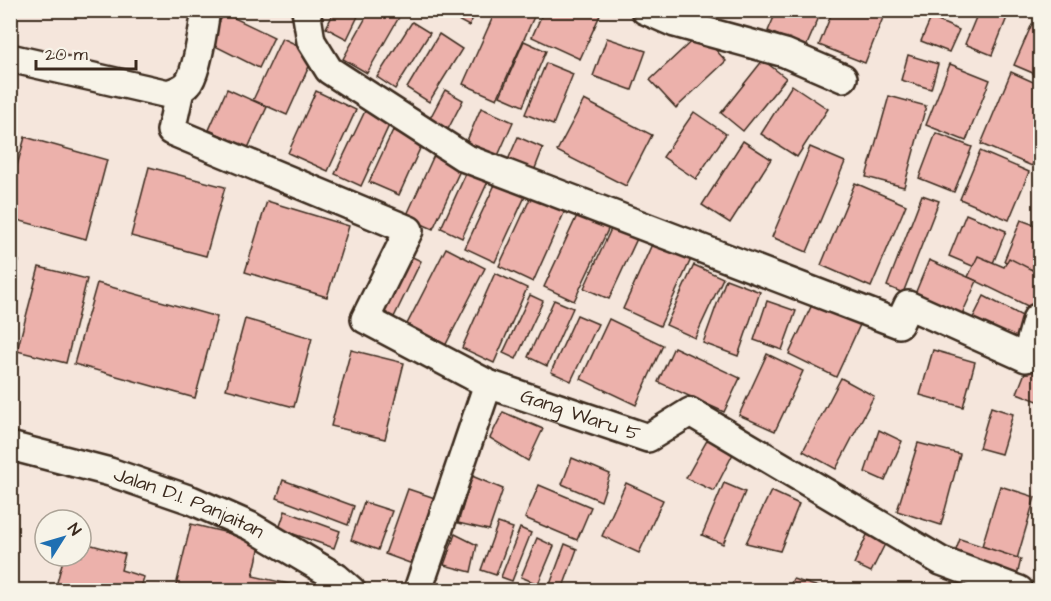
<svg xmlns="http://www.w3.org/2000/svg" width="1051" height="601" font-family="'Architects Daughter',sans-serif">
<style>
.building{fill:#ecb1ab;stroke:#3b2a1e;stroke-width:1.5}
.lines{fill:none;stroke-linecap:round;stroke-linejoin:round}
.minor-casing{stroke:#3b2a1e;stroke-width:32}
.minor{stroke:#f7f3e8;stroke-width:27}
.labels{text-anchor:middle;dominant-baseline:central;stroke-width:4.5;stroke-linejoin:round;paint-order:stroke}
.street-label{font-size:20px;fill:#3b2a1e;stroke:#f7f3e8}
</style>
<rect width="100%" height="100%" fill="#f5e6dc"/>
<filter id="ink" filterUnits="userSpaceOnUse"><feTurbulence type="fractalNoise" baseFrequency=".0167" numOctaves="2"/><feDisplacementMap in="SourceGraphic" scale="12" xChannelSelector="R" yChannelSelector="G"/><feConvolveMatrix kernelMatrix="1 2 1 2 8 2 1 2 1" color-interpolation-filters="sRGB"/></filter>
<g filter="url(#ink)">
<!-- building -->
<g class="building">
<polygon points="335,10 361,10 347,39 326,28"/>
<polygon points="370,10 402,12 367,73 343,59"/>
<polygon points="439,10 477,10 469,26"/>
<polygon points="496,10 537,10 497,99 463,84"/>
<polygon points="544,10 590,10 600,15 580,59 532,37"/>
<polygon points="777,10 822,10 806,47 768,31"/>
<polygon points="833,10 886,10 865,63 819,45"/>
<polygon points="908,10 928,10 927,14"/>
<polygon points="951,10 967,10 966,15"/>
<polygon points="979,10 1010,10 992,55 965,44"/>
<polygon points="1018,10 1037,10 1034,17"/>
<polygon points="224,13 274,37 259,68 209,43"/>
<polygon points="931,18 959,30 949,52 921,41"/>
<polygon points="412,22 430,33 395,89 377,77"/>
<polygon points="1032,24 1040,28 1040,76 1014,65"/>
<polygon points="700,33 726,61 676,108 650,80"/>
<polygon points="439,34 462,49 429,102 407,88"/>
<polygon points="282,38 315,53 287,115 253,100"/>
<polygon points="607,38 646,51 632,90 593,76"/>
<polygon points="524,41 546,51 523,106 500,96"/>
<polygon points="908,55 938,64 931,89 901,80"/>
<polygon points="763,60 786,78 743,131 721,113"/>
<polygon points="546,63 573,74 553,125 525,114"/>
<polygon points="950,64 990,80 966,141 926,125"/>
<polygon points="1011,72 1040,85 1040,147 1032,166 981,144"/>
<polygon points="792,85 828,109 797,157 761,134"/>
<polygon points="227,89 267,107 248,148 209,130"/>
<polygon points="445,90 463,100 445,135 427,124"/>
<polygon points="316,91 356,110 328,171 288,153"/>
<polygon points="889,96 926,106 904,187 866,177"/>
<polygon points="584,100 652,135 626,186 557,151"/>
<polygon points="481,108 513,122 497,158 466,143"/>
<polygon points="366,109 391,121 361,186 335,174"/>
<polygon points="694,112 726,134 696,179 663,157"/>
<polygon points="393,130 422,144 399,195 369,182"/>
<polygon points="936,133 972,147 954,192 919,178"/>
<polygon points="25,137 107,160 86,239 10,218 10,191"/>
<polygon points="518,137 543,148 534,171 508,160"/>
<polygon points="743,141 771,159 730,223 702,205"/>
<polygon points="810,147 845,162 807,252 772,237"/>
<polygon points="980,151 1029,172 1009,220 960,199"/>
<polygon points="435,153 462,166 433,229 406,217"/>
<polygon points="149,167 225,187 206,256 131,236"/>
<polygon points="469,167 490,177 462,238 441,228"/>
<polygon points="499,176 528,190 495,262 465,248"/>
<polygon points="855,183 906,205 871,287 821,265"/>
<polygon points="535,188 568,204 533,282 499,266"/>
<polygon points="922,195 939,201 903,293 887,286"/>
<polygon points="267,201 349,226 327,297 245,272"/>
<polygon points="581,207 612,221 574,301 544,287"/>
<polygon points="966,214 1006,231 989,273 949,256"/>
<polygon points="616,218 641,230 609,299 584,288"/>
<polygon points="1021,220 1040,227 1040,272 1004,261"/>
<polygon points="653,242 691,259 660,326 623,309"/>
<polygon points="446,248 485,268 443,350 404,330"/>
<polygon points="402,252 421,261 394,317 376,308"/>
<polygon points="978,256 1004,267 1009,258 1040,274 1040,312 968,277"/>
<polygon points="10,258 19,261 10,292"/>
<polygon points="929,260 977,281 962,314 915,294"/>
<polygon points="694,265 723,278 695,338 666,325"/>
<polygon points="39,267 87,279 66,363 17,351"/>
<polygon points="495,273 527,288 494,363 462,348"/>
<polygon points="726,279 760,292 738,356 703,343"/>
<polygon points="97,283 217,317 195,398 74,364"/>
<polygon points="817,294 864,316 836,377 789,354"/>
<polygon points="530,295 543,301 516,359 503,353"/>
<polygon points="984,296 1030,320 1018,343 972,320"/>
<polygon points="554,300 573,308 547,366 528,357"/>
<polygon points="767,301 796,311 782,350 754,340"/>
<polygon points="577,315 598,324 571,381 551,372"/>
<polygon points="245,319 312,338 294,407 226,389"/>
<polygon points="609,319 663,345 636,405 581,379"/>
<polygon points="1040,334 1040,402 1017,393"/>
<polygon points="674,347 740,378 724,412 658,382"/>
<polygon points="351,350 404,363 385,439 331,426"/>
<polygon points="933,350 975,362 963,407 920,395"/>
<polygon points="767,354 803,371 775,431 739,415"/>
<polygon points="841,378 874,396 836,469 803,451"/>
<polygon points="991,407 1013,414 1001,454 979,448"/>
<polygon points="503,412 543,429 528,461 490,438"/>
<polygon points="879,430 902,441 885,481 865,472"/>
<polygon points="709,437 736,448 714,491 686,478"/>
<polygon points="918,443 960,454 941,525 897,511"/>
<polygon points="572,458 610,474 601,501 562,484"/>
<polygon points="472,476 503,489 489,530 458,523"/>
<polygon points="283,480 354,506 348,525 277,498"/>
<polygon points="626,483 663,500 639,553 602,536"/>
<polygon points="724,483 745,492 723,544 702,535"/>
<polygon points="539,485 591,507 577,540 525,518"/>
<polygon points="1000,486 1035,497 1017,559 982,546"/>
<polygon points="408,489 441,500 418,566 385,554"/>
<polygon points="771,491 799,504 780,551 746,543"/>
<polygon points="364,502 392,511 378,550 351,540"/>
<polygon points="285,511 340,531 334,548 279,529"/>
<polygon points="498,523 513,528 496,575 481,570"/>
<polygon points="191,524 261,541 253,576 298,586 297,590 175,590"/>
<polygon points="520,528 531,533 512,581 501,577"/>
<polygon points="455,534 477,545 471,572 444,565"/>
<polygon points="867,535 886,542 871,572 854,564"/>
<polygon points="537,538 554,546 538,584 521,577"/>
<polygon points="960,539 1021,559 1015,584 952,561"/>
<polygon points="81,542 125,554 121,570 144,577 140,590 55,590 64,556 81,556"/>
<polygon points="565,544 577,549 562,590 548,590"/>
<polygon points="793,579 822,588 821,590 788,590"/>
</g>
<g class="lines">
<!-- minor casing -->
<g class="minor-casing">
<g id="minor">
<polyline points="306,10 311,41 329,70 465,158 899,324 908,305 1026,358 1037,318 1040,319"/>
<polyline points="645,10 675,23 785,53 843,78"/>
<path d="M10,58L168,94C176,91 184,89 189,82C198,68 203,28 206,10"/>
<polyline points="180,90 171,131 409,230 365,319 488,384"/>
<path id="s1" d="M10,446L110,472L191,500L250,526L336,577L351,590"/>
<path id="s2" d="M418,590L488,384L648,438L690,412L941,561L1019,590"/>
</g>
</g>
<!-- minor -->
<use href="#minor" class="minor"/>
</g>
</g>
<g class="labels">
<!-- street labels -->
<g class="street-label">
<text stroke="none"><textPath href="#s2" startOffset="315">Gang Waru 5</textPath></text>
<text stroke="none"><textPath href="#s1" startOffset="188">Jalan D.I. Panjaitan</textPath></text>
</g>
</g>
<!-- margin -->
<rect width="1051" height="601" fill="none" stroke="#f7f3e8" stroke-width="36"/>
<rect x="18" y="18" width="1015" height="565" fill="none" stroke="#3b2a1e" stroke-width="2" filter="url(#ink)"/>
<!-- north arrow -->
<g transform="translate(63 538) rotate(53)"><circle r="28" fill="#f7f3e8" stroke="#aca397" stroke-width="1.5"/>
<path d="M0-4.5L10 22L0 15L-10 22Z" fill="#1f6fb2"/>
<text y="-9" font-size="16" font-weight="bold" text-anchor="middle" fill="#3b2a1e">N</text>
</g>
<!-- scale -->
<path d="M36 60v9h100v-9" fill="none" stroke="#3b2a1e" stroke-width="3"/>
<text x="45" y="60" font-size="18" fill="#3b2a1e" stroke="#f7f3e8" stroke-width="4.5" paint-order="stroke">20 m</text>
</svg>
